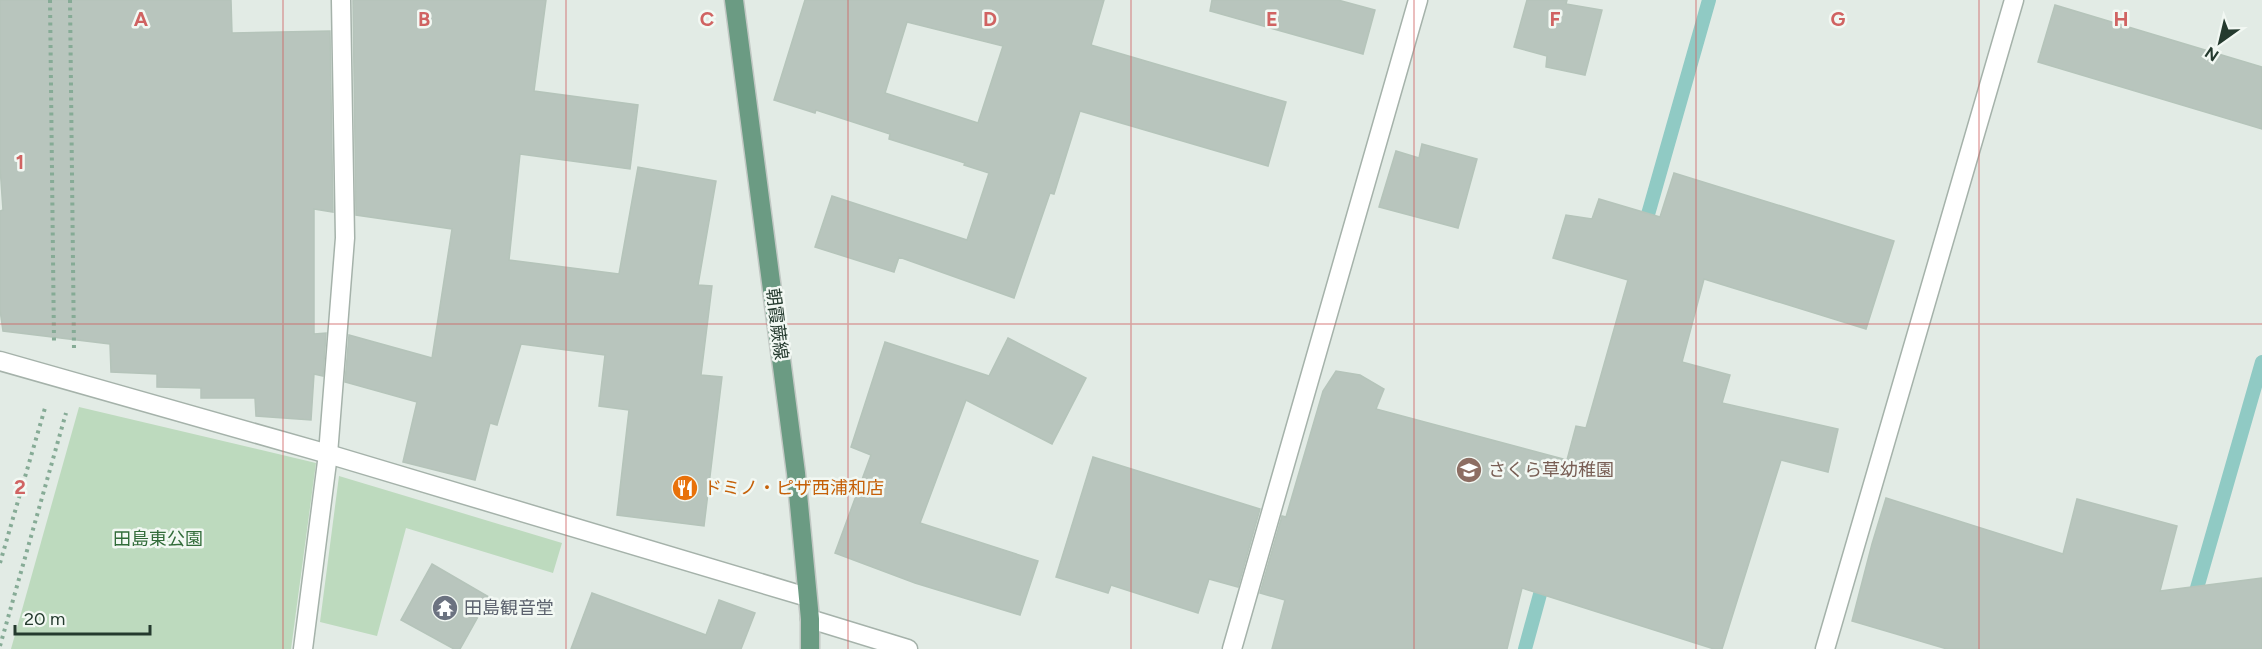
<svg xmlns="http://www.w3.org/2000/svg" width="2262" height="649" font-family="Figtree,'Noto Sans JP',sans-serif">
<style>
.green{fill:#bddabe}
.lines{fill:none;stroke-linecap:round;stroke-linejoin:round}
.stream{stroke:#90cac4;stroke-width:14}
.building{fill:#b8c5bd;stroke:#b5c4ba;stroke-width:1.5;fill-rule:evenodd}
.minor-casing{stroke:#a5b2aa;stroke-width:21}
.tertiary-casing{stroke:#a5b2aa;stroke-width:21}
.primary-casing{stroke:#c2c8c4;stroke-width:21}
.path{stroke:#86ab96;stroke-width:4;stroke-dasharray:3 4.5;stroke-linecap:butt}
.minor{stroke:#fff;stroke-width:18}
.tertiary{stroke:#fff;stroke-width:18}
.primary{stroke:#6b9b83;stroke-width:18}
.grid{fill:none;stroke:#d06362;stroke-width:1.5;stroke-opacity:0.55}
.labels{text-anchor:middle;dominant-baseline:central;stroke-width:5;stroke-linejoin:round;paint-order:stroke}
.street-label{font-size:18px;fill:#243a2e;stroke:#f2f8f3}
.education-label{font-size:18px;fill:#785e54;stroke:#f2f8f3;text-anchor:start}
.food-label{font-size:18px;fill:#c56008;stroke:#f2f8f3;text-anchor:start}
.park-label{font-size:18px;fill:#326c3a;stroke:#f2f8f3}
.worship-label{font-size:18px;fill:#5b616d;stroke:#f2f8f3;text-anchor:start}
.grid-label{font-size:20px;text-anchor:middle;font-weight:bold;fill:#d06362;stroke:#f2f8f3;stroke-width:5;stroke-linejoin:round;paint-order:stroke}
</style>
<rect width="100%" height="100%" fill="#e2ebe5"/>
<!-- green -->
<g class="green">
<polygon points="79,407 316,463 291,649 11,649"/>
<polygon points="339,476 562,543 553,573 406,528 377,636 320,622"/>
</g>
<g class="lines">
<!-- stream -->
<g class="stream">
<polyline points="1643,232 1709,0"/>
<polyline points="2193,602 2262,362"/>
<polyline points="1525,649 1545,576"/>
</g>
</g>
<!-- building -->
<g class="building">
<polygon points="0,0 231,0 232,33 330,31 333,212 314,209 314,334 326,333 323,376 314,374 311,420 256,416 255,398 201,398 201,388 157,387 157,374 111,372 110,344 3,331 0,310 0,211 3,210 0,167"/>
<polygon points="353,0 546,0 534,91 638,105 630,169 520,154 509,260 619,274 638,167 716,181 698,285 712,286 701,375 722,377 704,526 617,515 629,410 599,406 605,355 521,344 497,425 490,423 475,480 403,462 417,402 345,382 349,335 432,358 452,229 356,215"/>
<path d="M805,0H1104L1091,45L1286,102L1268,166L1080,111L1054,194L1050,193L1014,298L899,257L894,272L815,247L832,196L967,240L989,173L964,165L965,163L889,139L890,134L816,110L815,113L774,100ZM907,22L1003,46L978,123L885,93Z"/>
<polygon points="1212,0 1338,0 1375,10 1363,54 1210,11"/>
<polygon points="1527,0 1567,0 1566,4 1602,10 1585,75 1546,67 1547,56 1514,47"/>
<polygon points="2055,5 2262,67 2262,129 2038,62"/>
<polygon points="1422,144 1477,159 1458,228 1379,207 1396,151 1419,158"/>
<polygon points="1674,173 1894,241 1866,329 1704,279 1682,362 1730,375 1722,403 1838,429 1828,472 1781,460 1722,649 1714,649 1522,588 1507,649 1272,649 1285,600 1260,593 1282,516 1286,517 1323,391 1336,371 1360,375 1384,389 1376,409 1567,460 1576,426 1586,428 1628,280 1553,258 1566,215 1592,219 1599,199 1660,217"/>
<polygon points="1008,338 1086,378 1052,444 966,400 920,523 1038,561 1020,615 915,583 835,553 871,455 851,447 885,342 989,376"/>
<polygon points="1093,457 1260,509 1238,587 1209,579 1198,613 1111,585 1108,593 1056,577"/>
<polygon points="1886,498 2063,554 2077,499 2177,526 2160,591 2262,578 2262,649 1947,649 1852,621 1872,544"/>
<polygon points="432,564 489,597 460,649 454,649 401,620"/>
<polygon points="592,593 706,635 719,600 755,613 741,649 571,649"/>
</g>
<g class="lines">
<!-- minor casing -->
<g class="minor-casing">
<g id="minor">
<polyline points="0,361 328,454 807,597"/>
<polyline points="303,649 328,454 345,238 341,0"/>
<polyline points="1232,649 1418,0"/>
<polyline points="1825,649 2014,0"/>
</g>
</g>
<!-- tertiary casing -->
<g class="tertiary-casing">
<polyline id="tertiary" points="810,619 908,649"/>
</g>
<!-- primary casing -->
<g class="primary-casing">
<polyline id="primary" points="734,0 796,473 810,619 810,649"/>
</g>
<!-- path -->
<g class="path">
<polyline points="50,0 54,342"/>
<polyline points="70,0 74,350"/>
<polyline points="0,563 45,408"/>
<polyline points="0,646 66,413"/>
</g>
<!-- minor -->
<use href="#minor" class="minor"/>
<!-- tertiary -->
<use href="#tertiary" class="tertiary"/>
<!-- primary -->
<use href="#primary" class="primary"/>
</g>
<!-- grid -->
<path class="grid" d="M283,0V649M566,0V649M848,0V649M1131,0V649M1414,0V649M1696,0V649M1979,0V649M0,324H2262"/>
<!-- icons -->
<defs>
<g id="school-disc" transform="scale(1.35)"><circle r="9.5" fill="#8d6e63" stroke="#f2f8f3"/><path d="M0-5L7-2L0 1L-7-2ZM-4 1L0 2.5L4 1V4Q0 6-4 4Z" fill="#fff"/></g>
<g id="restaurant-disc" transform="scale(1.35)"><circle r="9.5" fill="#e8710a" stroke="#f2f8f3"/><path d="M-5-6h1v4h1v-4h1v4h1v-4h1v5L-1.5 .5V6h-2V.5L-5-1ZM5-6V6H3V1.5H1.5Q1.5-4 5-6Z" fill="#fff"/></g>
<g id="temple-disc" transform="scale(1.35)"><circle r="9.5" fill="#6b7280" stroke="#f2f8f3"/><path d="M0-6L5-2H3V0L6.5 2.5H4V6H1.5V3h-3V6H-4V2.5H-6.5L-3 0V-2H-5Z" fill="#fff"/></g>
</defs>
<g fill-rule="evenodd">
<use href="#school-disc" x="1469" y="470"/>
<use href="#restaurant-disc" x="685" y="488"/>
<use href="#temple-disc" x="445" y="608"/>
</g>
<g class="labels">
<!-- street labels -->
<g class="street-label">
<text transform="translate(777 324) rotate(83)">朝霞蕨線</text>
</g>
<!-- education labels -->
<g class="education-label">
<text x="1488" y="470">さくら草幼稚園</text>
</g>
<!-- food labels -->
<g class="food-label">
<text x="704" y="488">ドミノ・ピザ西浦和店</text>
</g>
<!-- park labels -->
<g class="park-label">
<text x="158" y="539">田島東公園</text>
</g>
<!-- worship labels -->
<g class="worship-label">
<text x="464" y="608">田島観音堂</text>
</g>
</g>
<g class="grid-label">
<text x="141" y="26">A</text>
<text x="424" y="26">B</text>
<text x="707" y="26">C</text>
<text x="990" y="26">D</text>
<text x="1272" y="26">E</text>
<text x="1555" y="26">F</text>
<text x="1838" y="26">G</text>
<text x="2121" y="26">H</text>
<text x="20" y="169">1</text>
<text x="20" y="494">2</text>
</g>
<!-- north arrow -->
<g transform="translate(2220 42) rotate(214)" stroke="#f2f8f3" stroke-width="4.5" paint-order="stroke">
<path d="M0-4.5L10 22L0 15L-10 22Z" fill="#243a2e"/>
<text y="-9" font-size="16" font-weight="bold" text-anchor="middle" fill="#243a2e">N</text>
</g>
<!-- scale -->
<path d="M15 625v9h135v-9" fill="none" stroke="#243a2e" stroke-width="3"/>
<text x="24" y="625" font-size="18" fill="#243a2e" stroke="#f2f8f3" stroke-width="4.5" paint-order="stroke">20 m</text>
</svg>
